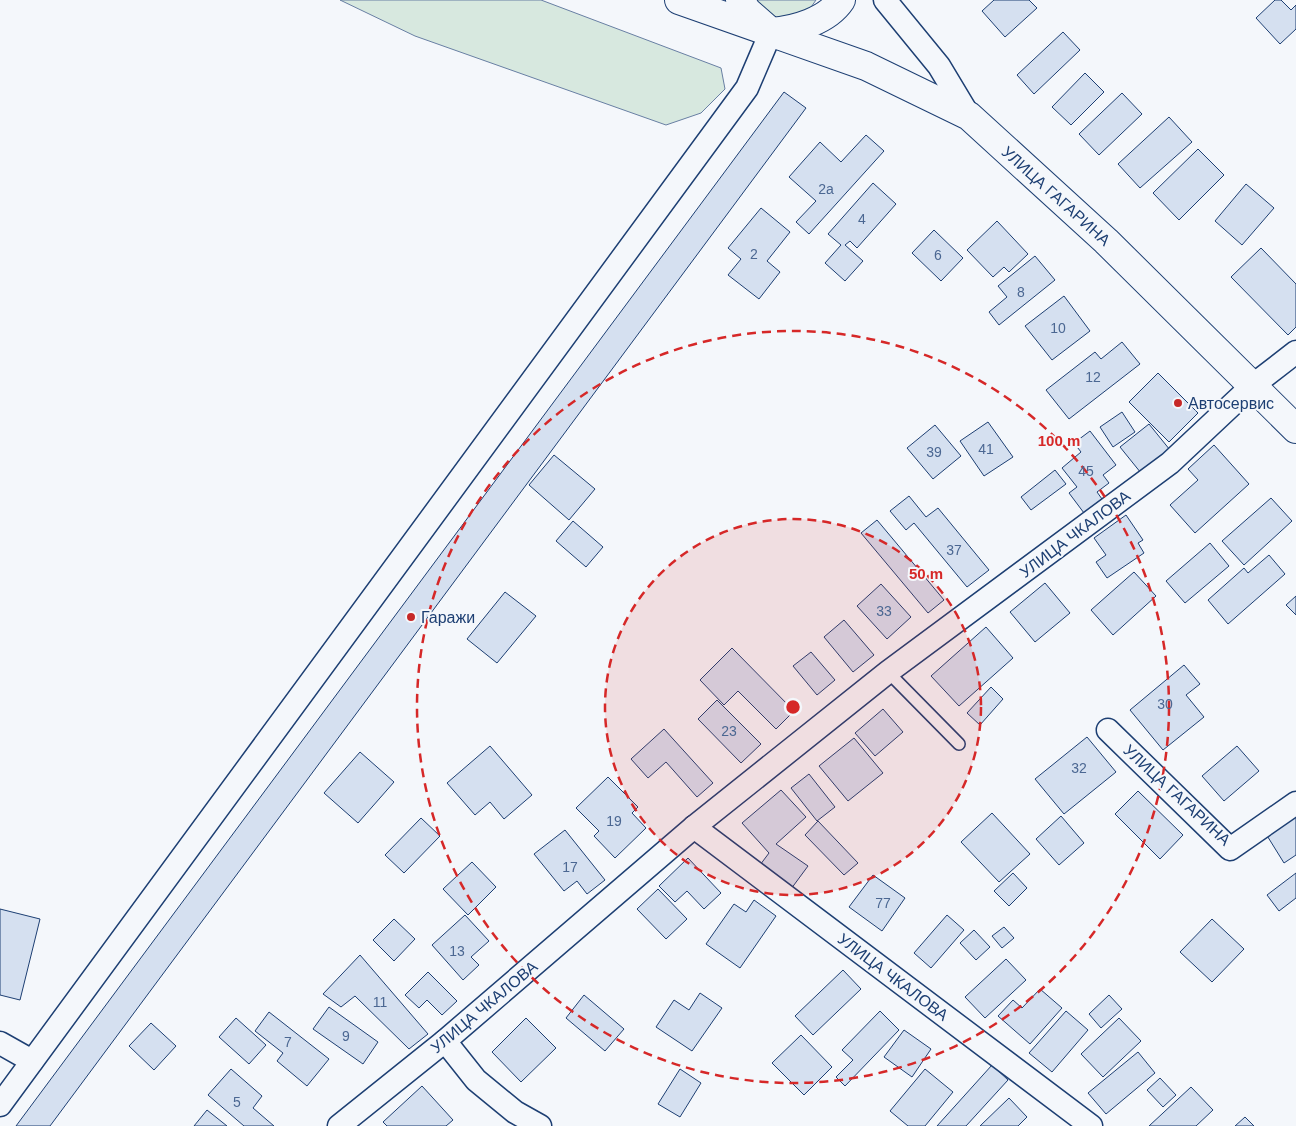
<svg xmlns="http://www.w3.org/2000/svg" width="1296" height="1126" font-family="Arial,sans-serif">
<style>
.green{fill:#d7e8df;stroke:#687fa3}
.building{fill:#d5e0f0;stroke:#1d3f73}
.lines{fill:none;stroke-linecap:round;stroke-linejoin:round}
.lane-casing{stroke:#1d3f73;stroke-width:14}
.street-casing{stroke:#1d3f73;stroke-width:25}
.primary-casing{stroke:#1d3f73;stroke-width:30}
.lane{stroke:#f4f7fb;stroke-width:11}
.street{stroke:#f4f7fb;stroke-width:22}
.primary{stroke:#f4f7fb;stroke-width:28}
.ring{fill:none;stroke:#d62828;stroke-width:2.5;stroke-dasharray:9 6}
.poi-dot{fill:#c62828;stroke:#f4f7fb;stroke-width:2}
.labels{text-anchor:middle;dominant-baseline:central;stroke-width:4;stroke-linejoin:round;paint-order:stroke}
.number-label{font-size:14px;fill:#4b6792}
.street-label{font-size:16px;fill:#1d3f73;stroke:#f4f7fb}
.poi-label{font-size:16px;fill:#1d3f73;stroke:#f4f7fb;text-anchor:start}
.centre{fill:#d62828;stroke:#f4f7fb;stroke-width:2.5}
.ring-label{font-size:15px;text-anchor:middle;font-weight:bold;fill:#d62828;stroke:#f4f7fb;stroke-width:4;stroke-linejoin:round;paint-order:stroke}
</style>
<rect width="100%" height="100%" fill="#f4f7fb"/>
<!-- green -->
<g class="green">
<polygon points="340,0 541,0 721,68 725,89 701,113 666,125 415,36"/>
<polygon points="748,0 816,0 809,10 773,21"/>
</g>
<!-- building -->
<g class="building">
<polygon points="994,0 1029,0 1037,8 1005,37 982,11"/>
<polygon points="1275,0 1281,0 1291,10 1296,5 1296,29 1280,44 1256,18"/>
<polygon points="1063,32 1080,50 1034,94 1017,75"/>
<polygon points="1085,73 1104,92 1071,125 1052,107"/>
<polygon points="784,92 806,108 50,1126 16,1126"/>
<polygon points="1122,93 1142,114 1099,155 1079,134"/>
<polygon points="1169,117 1192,142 1140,188 1118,164"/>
<polygon points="866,135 884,151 809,234 796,222 816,201 789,177 820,142 841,162"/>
<polygon points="1198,149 1224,175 1179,220 1153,193"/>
<polygon points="873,183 896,204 857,248 850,241 845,245 863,261 845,281 825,263 841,245 828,234"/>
<polygon points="1246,184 1274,208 1242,245 1215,221"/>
<polygon points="761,208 790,232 767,261 780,272 759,299 728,275 741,259 728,248"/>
<polygon points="997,221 1028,254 1009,272 1004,267 993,277 967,250"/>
<polygon points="934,230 963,258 941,281 912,253"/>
<polygon points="1261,248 1296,284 1296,327 1288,335 1231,277"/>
<polygon points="1035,256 1055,280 999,325 989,312 1007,297 998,286"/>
<polygon points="1064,296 1090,331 1052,360 1025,326"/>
<polygon points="1122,342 1140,364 1069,419 1046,390 1095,352 1101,359"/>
<polygon points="1158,373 1198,413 1169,442 1129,402"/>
<polygon points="1122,412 1135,432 1113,447 1100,427"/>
<polygon points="988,422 1013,457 984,476 960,441"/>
<polygon points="1149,424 1170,450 1141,473 1120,447"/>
<polygon points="935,425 961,456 933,479 907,448"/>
<polygon points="1090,431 1116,465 1103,475 1109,483 1097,492 1102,499 1084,513 1069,493 1077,487 1062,468 1081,452 1074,443"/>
<polygon points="1214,445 1249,484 1195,533 1170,505 1198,480 1188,469"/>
<polygon points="554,455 595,489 569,520 529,485"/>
<polygon points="1055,470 1066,484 1031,510 1021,497"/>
<polygon points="909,496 926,517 938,508 989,570 967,587 914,523 906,530 890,511"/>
<polygon points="1271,498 1292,521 1244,565 1222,541"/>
<polygon points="1126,515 1143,540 1138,543 1144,553 1107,578 1096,562 1106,555 1094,538"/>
<polygon points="877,520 944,600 928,613 861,533"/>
<polygon points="573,521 603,547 586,567 556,541"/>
<polygon points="1210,543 1229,566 1185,603 1166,581"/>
<polygon points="1269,555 1285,574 1228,624 1208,600 1244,568 1248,573"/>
<polygon points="1134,572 1156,596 1113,635 1091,610"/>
<polygon points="1045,583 1070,613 1035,642 1010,612"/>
<polygon points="881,584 911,617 887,639 857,606"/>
<polygon points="505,592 536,616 497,663 467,639"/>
<polygon points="1296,596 1296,615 1286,605"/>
<polygon points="844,620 874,655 853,672 824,637"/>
<polygon points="986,627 1013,658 959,706 931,676"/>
<polygon points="732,648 794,711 776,729 738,691 724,705 700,680"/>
<polygon points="811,652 835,680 817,695 793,666"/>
<polygon points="1184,665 1200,684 1186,695 1204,717 1163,750 1130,710"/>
<polygon points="991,687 1003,699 980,725 967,713"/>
<polygon points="717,700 761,744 741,763 698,719"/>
<polygon points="883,709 903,732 875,756 855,733"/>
<polygon points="664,729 713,783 697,797 666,762 648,778 631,759"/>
<polygon points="1087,737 1116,772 1064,814 1035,779"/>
<polygon points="854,738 883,773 848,801 819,766"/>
<polygon points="490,746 532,795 504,819 490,802 475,815 447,783"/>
<polygon points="1237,746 1259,771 1224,801 1202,776"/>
<polygon points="360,752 394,782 358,823 324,793"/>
<polygon points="809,774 835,807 817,821 791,788"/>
<polygon points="608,777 638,807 632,813 646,828 615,858 594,836 599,831 576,808"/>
<polygon points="781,790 806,817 776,844 808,866 791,889 757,869 769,853 742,823"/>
<polygon points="1138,791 1183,835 1160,859 1115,814"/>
<polygon points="992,813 1030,854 999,882 961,842"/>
<polygon points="1296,815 1296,855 1284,863 1266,834"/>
<polygon points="1061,816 1084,843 1059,865 1036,839"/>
<polygon points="421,818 440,836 404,873 385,855"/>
<polygon points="818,821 858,863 844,875 805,835"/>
<polygon points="565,830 605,880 587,894 577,881 564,891 534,854"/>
<polygon points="688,858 721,893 704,909 687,891 675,902 659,886"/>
<polygon points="472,862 496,887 468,915 443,889"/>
<polygon points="1013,873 1027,888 1009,906 994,891"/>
<polygon points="1296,873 1296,898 1279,911 1267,895"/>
<polygon points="873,875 905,898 882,931 849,907"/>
<polygon points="658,889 687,919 666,939 637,909"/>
<polygon points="754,900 776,916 740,968 706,944 734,904 746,912"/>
<polygon points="0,909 40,919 20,1000 0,995"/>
<polygon points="465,915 489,941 471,957 479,965 463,980 432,945"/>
<polygon points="947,915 964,930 931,968 914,953"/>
<polygon points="394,919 415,939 394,961 373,940"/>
<polygon points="1212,919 1244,949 1212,982 1180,952"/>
<polygon points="1004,927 1014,938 1002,948 992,936"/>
<polygon points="974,930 990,947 976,960 960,943"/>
<polygon points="360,955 428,1034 409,1049 355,996 341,1007 323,994"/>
<polygon points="1006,959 1026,980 985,1018 965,997"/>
<polygon points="843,970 861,989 813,1035 795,1016"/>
<polygon points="428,972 457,1001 442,1015 427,1000 419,1008 405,995"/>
<polygon points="1040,989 1062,1008 1030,1044 998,1016 1013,1000 1022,1008"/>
<polygon points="700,993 722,1008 692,1051 656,1027 674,1000 689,1010"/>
<polygon points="584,995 624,1029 605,1051 566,1018"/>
<polygon points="1109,995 1122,1009 1101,1028 1089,1014"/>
<polygon points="329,1007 378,1042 363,1064 313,1029"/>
<polygon points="880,1011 899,1030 845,1086 836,1077 853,1060 842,1050"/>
<polygon points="1066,1011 1088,1030 1052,1072 1029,1053"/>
<polygon points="269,1012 329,1059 307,1086 277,1061 283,1053 255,1031"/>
<polygon points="236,1018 266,1045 249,1064 219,1037"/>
<polygon points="526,1018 556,1048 521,1082 492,1052"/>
<polygon points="1119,1018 1141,1041 1103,1077 1081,1054"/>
<polygon points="151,1023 176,1046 154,1070 129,1046"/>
<polygon points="904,1030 931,1049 912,1077 884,1057"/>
<polygon points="801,1035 832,1067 804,1095 772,1063"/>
<polygon points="1138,1052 1155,1073 1106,1114 1088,1093"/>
<polygon points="992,1065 1008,1080 966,1126 937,1126"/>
<polygon points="231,1069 262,1096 253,1108 274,1126 244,1126 208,1095"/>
<polygon points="680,1069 701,1083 680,1117 658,1104"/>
<polygon points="925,1069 953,1092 925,1126 908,1126 890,1111"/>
<polygon points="1160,1078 1176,1095 1163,1107 1147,1090"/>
<polygon points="422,1086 453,1120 446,1126 387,1126 383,1122"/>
<polygon points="1191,1087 1213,1110 1196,1126 1149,1126"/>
<polygon points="1009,1098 1027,1117 1018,1126 980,1126"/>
<polygon points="207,1110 227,1126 194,1126"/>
<polygon points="1245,1117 1254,1126 1235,1126"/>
</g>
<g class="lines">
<!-- lane casing -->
<g class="lane-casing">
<polyline id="lane" points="888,672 959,744"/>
</g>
<!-- street casing -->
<g class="street-casing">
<g id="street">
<polyline points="885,0 939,66 969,116"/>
<polyline points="1108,730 1230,849 1296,803"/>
<polyline points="694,827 1091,1126"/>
<polyline points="445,1041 476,1080 515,1112 540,1126"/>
<polyline points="0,1043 32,1061"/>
<polyline points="0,1105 747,88 771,32"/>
<polyline points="339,1126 445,1041 694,827 888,672 1170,463 1252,386 1296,352"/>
</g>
</g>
<!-- primary casing -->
<g class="primary-casing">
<g id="primary">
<polyline points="679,0 866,66 969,116 1106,241 1296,429"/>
<path d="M740,0L747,11L771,32C795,30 827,21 841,0"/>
</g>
</g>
<!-- lane -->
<use href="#lane" class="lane"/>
<!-- street -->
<use href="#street" class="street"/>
<!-- primary -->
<use href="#primary" class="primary"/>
</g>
<!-- distance rings -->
<circle cx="793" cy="707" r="188" fill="#d62828" fill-opacity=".12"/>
<g class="ring">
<circle cx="793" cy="707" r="188"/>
<circle cx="793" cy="707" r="376"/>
</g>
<!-- markers -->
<g class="poi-dot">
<circle cx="1178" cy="403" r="5"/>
<circle cx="411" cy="617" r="5"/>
</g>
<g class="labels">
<!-- number labels -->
<g class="number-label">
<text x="826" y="189">2а</text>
<text x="862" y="219">4</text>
<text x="754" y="254">2</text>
<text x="938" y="255">6</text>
<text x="1021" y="292">8</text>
<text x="1058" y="328">10</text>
<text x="1093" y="377">12</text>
<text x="986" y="449">41</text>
<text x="934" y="452">39</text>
<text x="1086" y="471">45</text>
<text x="954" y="550">37</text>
<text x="884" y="611">33</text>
<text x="1165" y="704">30</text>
<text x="729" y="731">23</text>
<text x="1079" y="768">32</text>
<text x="614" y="821">19</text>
<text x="570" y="867">17</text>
<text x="883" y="903">77</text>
<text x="457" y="951">13</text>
<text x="380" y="1002">11</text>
<text x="346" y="1036">9</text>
<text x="288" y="1042">7</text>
<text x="237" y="1102">5</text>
</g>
<!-- street labels -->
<g class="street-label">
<text transform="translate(1056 196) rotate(42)">УЛИЦА ГАГАРИНА</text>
<text transform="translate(1075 534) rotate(-37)">УЛИЦА ЧКАЛОВА</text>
<text transform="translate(1177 795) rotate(43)">УЛИЦА ГАГАРИНА</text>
<text transform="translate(893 977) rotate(37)">УЛИЦА ЧКАЛОВА</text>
<text transform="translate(484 1007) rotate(-40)">УЛИЦА ЧКАЛОВА</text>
</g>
<!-- poi labels -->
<g class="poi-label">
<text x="1188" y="403">Автосервис</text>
<text x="421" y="617">Гаражи</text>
</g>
</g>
<circle cx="793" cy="707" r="8" class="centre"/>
<g class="ring-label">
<text x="1059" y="446">100 m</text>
<text x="926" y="579">50 m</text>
</g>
</svg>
